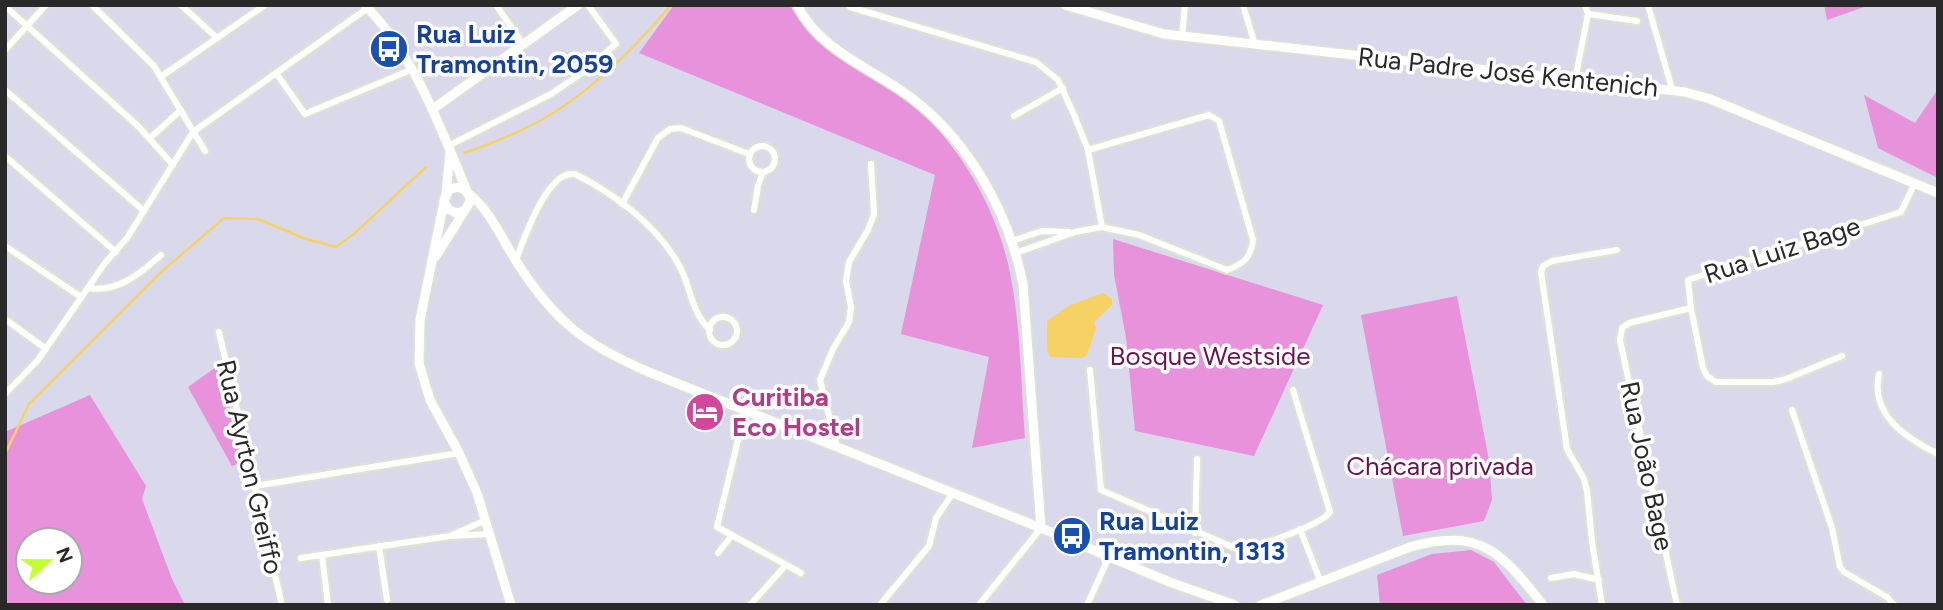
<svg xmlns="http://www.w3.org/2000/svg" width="1943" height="610" font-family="Figtree,sans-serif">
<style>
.green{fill:#e792da;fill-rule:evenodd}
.water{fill:#f6d265}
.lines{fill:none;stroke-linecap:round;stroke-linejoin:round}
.stream{stroke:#f6d265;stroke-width:2.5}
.street-casing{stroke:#dde3ce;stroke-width:10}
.secondary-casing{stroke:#dde3ce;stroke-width:12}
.street{stroke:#fff;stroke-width:6}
.secondary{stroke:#fff;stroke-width:9}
.labels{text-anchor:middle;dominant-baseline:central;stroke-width:7;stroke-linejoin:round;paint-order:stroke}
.transit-label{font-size:26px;font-weight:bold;fill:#164399;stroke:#fff;text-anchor:start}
.street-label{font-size:26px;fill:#292929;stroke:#fff}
.park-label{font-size:26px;fill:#691552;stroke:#fff}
.hotel-label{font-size:26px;font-weight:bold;fill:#b23c85;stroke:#fff;text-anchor:start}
</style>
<rect width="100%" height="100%" fill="#dad9ec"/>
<!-- green -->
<g class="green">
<path d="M674,5H791C814,54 865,67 905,98C960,142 1001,214 1012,284C1021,334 1021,387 1025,438L972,448L989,357L901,334L935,175L639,53Z"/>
<polygon points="1824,5 1870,5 1827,20"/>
<polygon points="1938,89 1938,178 1878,148 1864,95 1915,123"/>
<polygon points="1113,239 1323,305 1254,456 1135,431 1126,337 1114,275"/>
<polygon points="1457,296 1489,460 1492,500 1484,521 1403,536 1361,315"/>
<polygon points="219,365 243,462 232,466 188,387"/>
<path d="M90,395L146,486L142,499L172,579L185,605H5V432ZM28,540H70V582H28Z"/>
<polygon points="1471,550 1494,562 1527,605 1380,605 1377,575 1432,554"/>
</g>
<!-- water -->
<polygon class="water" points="1103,293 1112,299 1112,305 1094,322 1096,328 1087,355 1082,358 1050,357 1047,350 1047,321 1070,305"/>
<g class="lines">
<!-- stream -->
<g class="stream">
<path d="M464,153C490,144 515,134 538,122C589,94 634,49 671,5"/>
<polyline points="5,454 29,404 159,274 224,218 258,219 306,239 336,247 354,234 426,167"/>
</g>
<!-- street casing -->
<g class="street-casing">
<g id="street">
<polyline points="92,5 154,66 205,151"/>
<polyline points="181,5 217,38"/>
<polyline points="496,5 523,44"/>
<polyline points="1243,5 1255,45"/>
<polyline points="1648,5 1672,89"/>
<polyline points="5,6 138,126 173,165"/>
<polyline points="850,7 1036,62 1058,80 1075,117 1088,150 1102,227"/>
<polyline points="1588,14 1637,21"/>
<polyline points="1182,36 1185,5"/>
<polyline points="5,50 46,5"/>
<polyline points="276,73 305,114 413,69"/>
<polyline points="162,76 265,5"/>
<polyline points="1575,80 1588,14 1585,5"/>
<polyline points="5,90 144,211"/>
<polyline points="1014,116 1063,88"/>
<polyline points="150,138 181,110"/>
<circle cx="762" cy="159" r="13"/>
<polyline points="448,146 551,94 582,73 616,44 588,5"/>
<polyline points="5,156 116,252"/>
<polyline points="622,204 658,138 670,129 681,128 749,154"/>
<polyline points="754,210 758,186 763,172"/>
<polyline points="1012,241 1042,231 1069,232"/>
<polyline points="5,246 81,297"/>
<path d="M1016,253L1075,232L1102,227L1139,235L1227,270C1244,264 1251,257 1253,240L1219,121L1209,115L1088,150"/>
<path d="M516,260C524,239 547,170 575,174C615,194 659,227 680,267C692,290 690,310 710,330"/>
<path d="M88,288C117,293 140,274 161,255"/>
<polyline points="1691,308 1703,368 1707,376 1716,382 1773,382 1786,379 1842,356"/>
<circle cx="723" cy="331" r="14"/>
<polyline points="5,319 46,349"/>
<polyline points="219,332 281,601"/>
<path d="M1090,370L1101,490L1237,549C1254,549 1321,525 1330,512L1293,390"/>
<path d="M1879,374C1870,415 1906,438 1938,454"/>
<polyline points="5,394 38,360 105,263 127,238 193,132 372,5"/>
<polyline points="1792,410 1832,528 1840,567 1844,572 1887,597 1894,605"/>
<polyline points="745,411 717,527 801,573"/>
<polyline points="837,447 820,380 833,349 849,322 851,307 846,281 849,262 868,230 874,214 871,164"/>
<polyline points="255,486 459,453"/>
<polyline points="1300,529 1321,583"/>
<polyline points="1195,533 1197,459"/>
<polyline points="452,535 486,520"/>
<polyline points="379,546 387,600"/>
<polyline points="718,553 732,535"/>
<polyline points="322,555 328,605"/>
<polyline points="301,558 450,536 490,534"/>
<polyline points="1551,578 1574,574 1599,580"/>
<polyline points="750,605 786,565"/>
<polyline points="880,605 929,546 936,518 953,493"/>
<polyline points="979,605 1041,528"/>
<polyline points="1087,605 1109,557"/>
<polyline points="1602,605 1592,541 1587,491 1584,479 1567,449 1541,272 1543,266 1552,261 1617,250"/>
<polyline points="1677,605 1620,340 1622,328 1629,323 1691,308 1688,280 1901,212 1915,183"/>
</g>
</g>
<!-- secondary casing -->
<g class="secondary-casing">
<g id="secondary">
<path d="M365,5C416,58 439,125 467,191"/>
<path d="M797,5C818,47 863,65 899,89C964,132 1008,208 1023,284L1041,528"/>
<polyline points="1065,5 1164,34 1685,92 1710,99 1938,193"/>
<polyline points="433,109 578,5"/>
<polyline points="446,193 450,154"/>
<path d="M469,194C490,210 502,239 516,261C555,322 585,345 651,373L1041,528L1172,583L1235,605"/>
<polyline points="445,197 420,320 419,363 430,400 459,453 477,493 511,605"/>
<path d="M436,256L470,202C470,190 460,184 449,190L444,201L448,209L456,213L464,211"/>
<path d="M1261,605L1410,547C1481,527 1502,553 1543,605"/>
</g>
</g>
<!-- street -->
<use href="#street" class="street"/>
<!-- secondary -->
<use href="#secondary" class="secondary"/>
</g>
<!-- icons -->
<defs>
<g id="bus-disc" transform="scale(2.0125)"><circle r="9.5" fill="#1a4fb4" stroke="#fff"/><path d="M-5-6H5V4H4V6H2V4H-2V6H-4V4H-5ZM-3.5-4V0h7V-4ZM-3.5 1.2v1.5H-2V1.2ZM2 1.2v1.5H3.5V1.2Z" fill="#fff"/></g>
<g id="hotel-disc" transform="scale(2.0125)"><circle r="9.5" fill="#d1479c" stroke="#fff"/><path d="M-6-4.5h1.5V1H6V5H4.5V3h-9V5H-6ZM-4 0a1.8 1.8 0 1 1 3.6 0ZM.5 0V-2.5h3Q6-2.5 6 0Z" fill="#fff"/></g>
</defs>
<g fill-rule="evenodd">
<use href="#bus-disc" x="389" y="49"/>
<use href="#hotel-disc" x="705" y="412"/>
<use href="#bus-disc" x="1072" y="536"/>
</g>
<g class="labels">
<!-- transit labels -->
<g class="transit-label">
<text x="416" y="34">Rua Luiz<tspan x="416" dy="30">Tramontin, 2059</tspan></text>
<text x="1099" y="521">Rua Luiz<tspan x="1099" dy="30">Tramontin, 1313</tspan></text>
</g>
<!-- street labels -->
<g class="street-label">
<text transform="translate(1508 72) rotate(6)">Rua Padre José Kentenich</text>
<text transform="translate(1782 250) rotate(-18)">Rua Luiz Bage</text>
<text transform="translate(1647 466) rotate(78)">Rua João Bage</text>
<text transform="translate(250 467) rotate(77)">Rua Ayrton Greiffo</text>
</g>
<!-- park labels -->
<g class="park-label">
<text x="1210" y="356">Bosque Westside</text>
<text x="1440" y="466">Chácara privada</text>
</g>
<!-- hotel labels -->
<g class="hotel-label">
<text x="732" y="397">Curitiba<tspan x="732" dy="30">Eco Hostel</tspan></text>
</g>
</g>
<!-- border -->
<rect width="1943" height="610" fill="none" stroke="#292929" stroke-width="14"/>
<!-- north arrow -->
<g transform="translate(49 561) rotate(69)"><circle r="33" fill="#ffffff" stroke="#a9a9a9" stroke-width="2"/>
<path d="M0-5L12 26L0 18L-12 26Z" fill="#c2ff33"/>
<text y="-10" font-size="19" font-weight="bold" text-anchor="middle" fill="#292929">N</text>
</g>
</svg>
